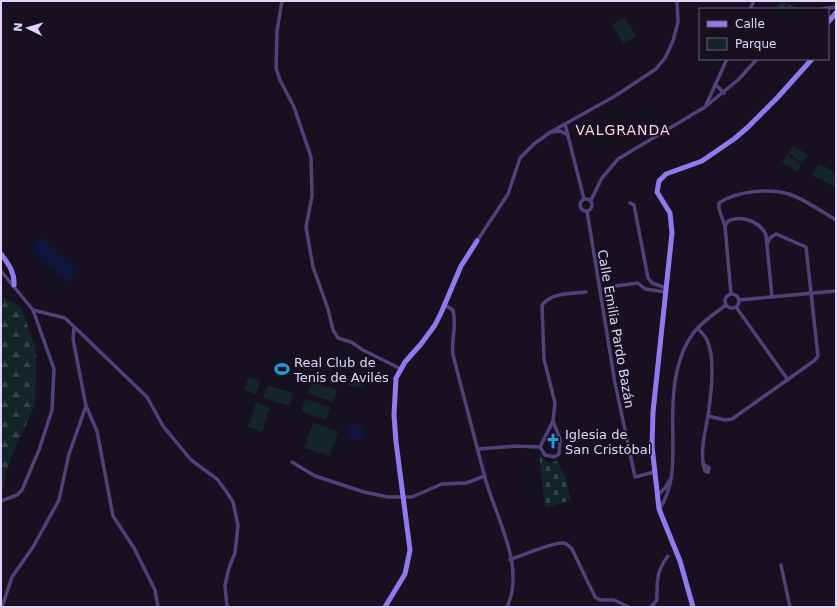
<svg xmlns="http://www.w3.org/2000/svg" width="837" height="608" font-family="'DejaVu Sans',sans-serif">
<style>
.green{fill:#142529}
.forest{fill:url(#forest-firs)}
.cemetery{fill:url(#cemetery-stones)}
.park{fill:url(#park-dots)}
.water{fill:#0f153a}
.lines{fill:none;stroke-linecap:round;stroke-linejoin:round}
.street{stroke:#504179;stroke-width:3.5}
.secondary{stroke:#9577ee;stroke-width:5}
.labels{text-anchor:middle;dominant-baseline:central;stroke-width:3.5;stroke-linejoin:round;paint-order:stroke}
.street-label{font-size:13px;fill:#e1d4fa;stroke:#161020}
.poi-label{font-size:13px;fill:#e1d4fa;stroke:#161020;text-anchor:start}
.neighbourhood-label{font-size:14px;letter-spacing:1px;fill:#fad6e5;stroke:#161020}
</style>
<defs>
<pattern id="forest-firs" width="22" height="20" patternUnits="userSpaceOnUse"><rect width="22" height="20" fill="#142529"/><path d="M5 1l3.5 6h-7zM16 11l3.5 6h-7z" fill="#364449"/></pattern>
<pattern id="cemetery-stones" width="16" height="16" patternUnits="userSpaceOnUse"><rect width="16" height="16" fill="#142529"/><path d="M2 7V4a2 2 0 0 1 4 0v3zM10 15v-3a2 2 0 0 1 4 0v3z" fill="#364449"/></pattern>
<pattern id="park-dots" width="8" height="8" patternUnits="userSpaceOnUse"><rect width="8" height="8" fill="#142529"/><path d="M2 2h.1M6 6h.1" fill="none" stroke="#364449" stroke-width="1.8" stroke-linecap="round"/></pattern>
</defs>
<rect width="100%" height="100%" fill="#161020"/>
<!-- green -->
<g class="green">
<polygon points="624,17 636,36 624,44 612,25"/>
<polygon points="793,145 808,155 803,163 788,153"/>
<polygon points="787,155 802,164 797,172 782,162"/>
<polygon points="819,163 836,173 835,187 812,175"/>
<polygon points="249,377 260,381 256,394 244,390"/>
<polygon points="349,378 364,380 363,388 348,386"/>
<polygon points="312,382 337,390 333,402 308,394"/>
<polygon points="267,385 293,393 289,406 263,398"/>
<polygon points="305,399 330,407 326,420 301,412"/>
<polygon points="256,402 270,407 262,432 248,427"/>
<polygon points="313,423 338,431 330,456 304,448"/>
</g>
<!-- forest -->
<polygon class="forest" points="1,296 21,307 36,349 35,405 11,457 1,494"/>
<!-- cemetery -->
<polygon class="cemetery" points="539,453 548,463 557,461 565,475 571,500 545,508"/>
<!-- park -->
<polygon class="park" points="780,1 802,9 776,9"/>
<!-- water -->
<g class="water">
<polygon points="41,237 79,271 68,283 30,249"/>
<polygon points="343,351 349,352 347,368 341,367"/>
<polygon points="347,424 351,426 358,424 364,425 363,433 365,433 365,440 348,440 348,433 350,433 347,429"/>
</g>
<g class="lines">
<!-- street -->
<g class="street">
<polyline points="282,1 277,31 276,68 280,80 294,107 311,157 312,196 306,227 313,267 328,309 333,330 338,338 351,342 363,350 401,369"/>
<polyline points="750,9 754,1"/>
<polyline points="822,9 836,7"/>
<polyline points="715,84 724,93"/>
<polyline points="706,105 727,59"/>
<polyline points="565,124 584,199"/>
<polyline points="552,132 560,131 568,135"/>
<circle cx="586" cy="205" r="6"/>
<polyline points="591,200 602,178 618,159 705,107 739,79 757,59"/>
<polyline points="630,203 634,205 648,278 652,283 666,288"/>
<polyline points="587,211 615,383 635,477 654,472"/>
<path d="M725,226L719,209V203C736,191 770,188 789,194C806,200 821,211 836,220"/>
<polyline points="477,241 508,194 520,158 534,144 549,133 615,96 656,69 665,58 673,41 678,22 677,1"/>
<polyline points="1,271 33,310 54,369 52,410 39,450 22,490 17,495 1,501"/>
<polyline points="615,286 638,283 645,289 666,292"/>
<circle cx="732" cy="301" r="7"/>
<path d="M731,294L725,226L728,221C741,215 760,221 766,235L772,297"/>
<polyline points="739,300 836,291"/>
<path d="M445,305L453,310C457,325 451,340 453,355C464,396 474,437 485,478C496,518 526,567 507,607"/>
<polyline points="736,307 788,380"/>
<polyline points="33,310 65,318 147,397 163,426 191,460 217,479 226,491 233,502 238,525 235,553 229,568 225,585 227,607"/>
<polyline points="74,327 73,339 86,406 97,431 113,516 134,548 155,590 158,607"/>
<path d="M698,328C701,332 705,336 707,340C716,359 711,396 708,416C705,434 699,453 705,471L708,472"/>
<polyline points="708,416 725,420 732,419 804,368 815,360 818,356 806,247 776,234 770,238 767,244"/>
<polyline points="540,447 553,421"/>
<path d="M479,449L516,446L540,447L545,455L554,457L559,454L560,439L553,421L555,403L544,359L542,305C552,292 571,294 586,292"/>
<polyline points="292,462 315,476 364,492 388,497 412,497 442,484 466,483 485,476"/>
<polyline points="703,464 709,468 708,472"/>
<polyline points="657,496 665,488 669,481"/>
<path d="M660,508C673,488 673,467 673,443C672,409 671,365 692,335C700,323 714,314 726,305"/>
<path d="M510,560C523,555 552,542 564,543C568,544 569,546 572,549L595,597L600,600H614L629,607"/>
<polyline points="781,565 790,607"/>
<polyline points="2,607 12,577 33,547 59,500 69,454 86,406"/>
<path d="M651,607L657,600C657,583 656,571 668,556"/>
</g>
<!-- secondary -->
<g class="secondary">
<polyline points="828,22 836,13"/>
<path d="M1,254C8,263 15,273 14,285"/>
<polyline points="385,607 405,574 410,550 396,442 394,415 396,378 405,362 421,344 435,325 441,313 461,266 477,241"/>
<polyline points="693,607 680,561 659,509 652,446 653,412 672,233 670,213 657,192 659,181 666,174 702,161 734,139 747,128 778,97 812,59"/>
</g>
</g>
<!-- icons -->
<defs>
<g id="stadium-bare" transform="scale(1.2)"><path d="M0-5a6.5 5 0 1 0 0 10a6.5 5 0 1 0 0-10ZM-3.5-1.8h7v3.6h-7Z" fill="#1c9ede" stroke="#161020" stroke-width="2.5" paint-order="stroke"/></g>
<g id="church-bare" transform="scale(1.2)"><path d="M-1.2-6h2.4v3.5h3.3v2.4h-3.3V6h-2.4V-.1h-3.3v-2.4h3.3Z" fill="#1c9ede" stroke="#161020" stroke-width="2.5" paint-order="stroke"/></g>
</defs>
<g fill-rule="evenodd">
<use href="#stadium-bare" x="282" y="369"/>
<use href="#church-bare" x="553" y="441"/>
</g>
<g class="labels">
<!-- street labels -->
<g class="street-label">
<text transform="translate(616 329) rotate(80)">Calle Emilia Pardo Bazán</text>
</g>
<!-- poi labels -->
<g class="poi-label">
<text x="294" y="362">Real Club de<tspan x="294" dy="15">Tenis de Avilés</tspan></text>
<text x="565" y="434">Iglesia de<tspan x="565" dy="15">San Cristóbal</tspan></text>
</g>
<!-- neighbourhood labels -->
<g class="neighbourhood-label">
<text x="623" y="130">VALGRANDA</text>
</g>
</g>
<!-- border -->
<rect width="837" height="608" fill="none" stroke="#e1d4fa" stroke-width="4"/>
<!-- legend -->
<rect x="699" y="8" width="130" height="52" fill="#161020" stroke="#675e77"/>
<rect x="707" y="21" width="20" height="6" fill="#9577ee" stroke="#675e77"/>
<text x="735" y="28" font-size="12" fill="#e1d4fa">Calle</text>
<rect x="707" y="38" width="20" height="12" fill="#142529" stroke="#675e77"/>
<text x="735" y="48" font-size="12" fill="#e1d4fa">Parque</text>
<!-- north arrow -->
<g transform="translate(28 28) rotate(275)" stroke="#161020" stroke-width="3" paint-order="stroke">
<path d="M0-3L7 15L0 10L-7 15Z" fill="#e1d4fa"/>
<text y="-6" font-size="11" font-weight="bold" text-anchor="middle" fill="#e1d4fa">N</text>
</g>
</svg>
